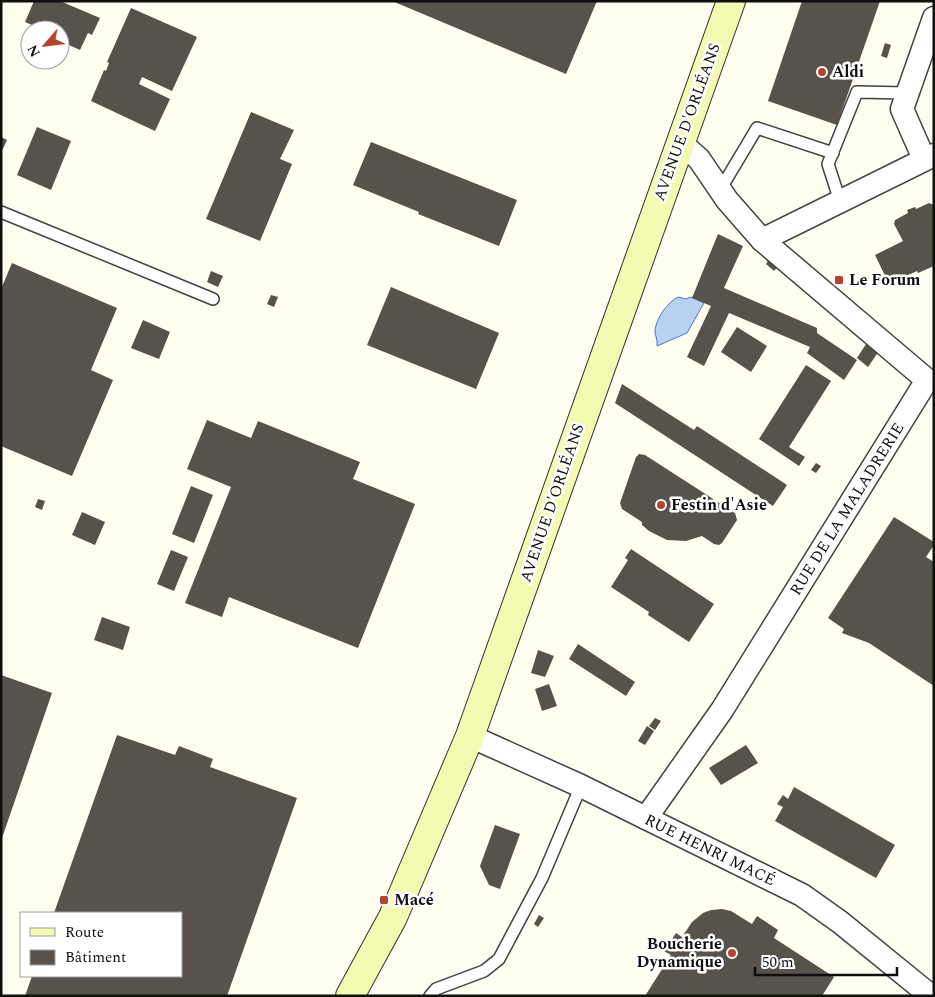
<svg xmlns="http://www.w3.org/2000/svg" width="935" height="997" font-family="Spectral,serif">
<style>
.water{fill:#b9d2f2;stroke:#4579c5}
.building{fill:#57524c}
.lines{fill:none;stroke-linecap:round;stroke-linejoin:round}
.service-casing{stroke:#424242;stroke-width:14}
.minor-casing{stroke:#424242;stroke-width:25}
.secondary-casing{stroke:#313131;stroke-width:30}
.service{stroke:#fff;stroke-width:11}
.minor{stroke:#fff;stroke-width:22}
.secondary{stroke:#f4fab1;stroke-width:28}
.poi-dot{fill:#b6432f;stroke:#fff;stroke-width:2}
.labels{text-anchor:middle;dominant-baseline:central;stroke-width:5;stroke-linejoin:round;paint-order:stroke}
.poi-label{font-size:16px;font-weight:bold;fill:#0f0f0f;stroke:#fff;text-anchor:start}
.street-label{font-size:16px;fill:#0f0f0f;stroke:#fff}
</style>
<rect width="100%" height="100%" fill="#fefef1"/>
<!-- water -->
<path class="water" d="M678,297L686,299L691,297L704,303L687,333L657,346C658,340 655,336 655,330C657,317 667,303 678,297Z"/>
<!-- building -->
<g class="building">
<polygon points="34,1 60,1 100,18 92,35 88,33 80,50 60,41 60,30 36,30 37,27 25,22"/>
<polygon points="392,1 597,1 566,74"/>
<polygon points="802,1 880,1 837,125 768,101"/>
<polygon points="131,8 197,37 172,91 142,77 139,84 170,99 155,131 91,101 104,70 106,71 109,63 107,62"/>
<polygon points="885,43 891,45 887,58 881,56"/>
<polygon points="251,112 294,130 280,159 292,164 260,241 206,219"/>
<polygon points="37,127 71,141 51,190 17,175"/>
<polygon points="1,137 7,140 1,153"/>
<polygon points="371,142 517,200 499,246 418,214 419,212 353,185"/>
<polygon points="929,203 934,205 934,266 918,273 917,271 889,284 875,255 903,241 894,224 895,220 908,213 907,210 915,207 916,209"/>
<polygon points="718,234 743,246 724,288 817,328 817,333 857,360 844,380 807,353 810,347 729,313 704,366 687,357 711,306 692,298"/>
<polygon points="770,257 780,264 774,271 766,264"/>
<polygon points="12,263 117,308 91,370 113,380 72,476 1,446 1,289"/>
<polygon points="211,271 223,276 218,287 207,282"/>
<polygon points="391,287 499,333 476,389 367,345"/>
<polygon points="271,295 278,297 274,307 267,304"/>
<polygon points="143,320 170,332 159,359 131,348"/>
<polygon points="737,327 767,346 751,372 721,352"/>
<polygon points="868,341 879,351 868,367 857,358"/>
<polygon points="806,365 831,381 789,447 805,457 799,466 759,439"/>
<polygon points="622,384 694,430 697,426 787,485 773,506 615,403"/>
<polygon points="207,420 251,438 258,421 360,462 353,479 415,504 358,648 229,597 222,617 185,603 231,487 187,469"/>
<polygon points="639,454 645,455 735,513 737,520 722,543 719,545 714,544 702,536 686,541 667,540 649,531 642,525 642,522 622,509 620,503 636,457"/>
<polygon points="816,463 821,466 816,473 811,470"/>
<polygon points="191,486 213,495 194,543 172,534"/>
<polygon points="38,499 45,501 42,510 35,507"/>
<polygon points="82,512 105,522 95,545 72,535"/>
<polygon points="894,517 934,542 934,545 926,557 934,562 934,686 869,643 842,633 844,629 828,618"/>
<polygon points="631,549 714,604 689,642 648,615 649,612 611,587 628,560 625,558"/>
<polygon points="171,550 188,557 174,591 157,584"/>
<polygon points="102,617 130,627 123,650 94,640"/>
<polygon points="578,644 635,682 626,696 569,659"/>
<polygon points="538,650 554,656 545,677 531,673"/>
<polygon points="1,675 52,693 2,838 1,838"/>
<polygon points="549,684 557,706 542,711 535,689"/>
<polygon points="655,718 661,721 655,730 649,726"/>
<polygon points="647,726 654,731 645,745 638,741"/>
<polygon points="117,735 175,755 179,746 213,759 210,767 297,798 227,996 25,996 32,976 181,976 181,913 54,913"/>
<polygon points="746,745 758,763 721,785 709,768"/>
<polygon points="794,787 895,845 876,878 775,821 783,807 777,804 783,795 788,799"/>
<polygon points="495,825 520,834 500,889 489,885 480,866"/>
<polygon points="722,909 731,911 752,924 757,916 778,930 774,938 834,977 822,996 645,996 671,955 664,951 676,933 682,937 692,922 703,913 711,910"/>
<polygon points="539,915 544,918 538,927 534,924"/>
</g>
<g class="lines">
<!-- service casing -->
<g class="service-casing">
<g id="service">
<polyline points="720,190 757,128 833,153"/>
<polyline points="840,201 828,164 857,92 907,93"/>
<polyline points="1,212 213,299"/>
<polyline points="430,996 436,989 484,971 499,959 542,878 581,786"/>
</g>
</g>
<!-- minor casing -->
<g class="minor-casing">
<g id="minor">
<polyline points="924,159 902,109 934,18"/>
<polyline points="762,240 934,155"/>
<polyline points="470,736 581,786 802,895 840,922 931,996"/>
<polyline points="646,818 722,710 927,380 762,240 727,200 699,159 680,142"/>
</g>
</g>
<!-- secondary casing -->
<g class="secondary-casing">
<polyline id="secondary" points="350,996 393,917 470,736 731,1"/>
</g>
<!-- service -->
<use href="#service" class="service"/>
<!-- minor -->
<use href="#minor" class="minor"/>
<!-- secondary -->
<use href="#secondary" class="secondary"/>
</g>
<!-- markers -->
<g class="poi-dot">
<circle cx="822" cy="72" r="5"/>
<rect x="834" y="275" width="10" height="10" rx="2.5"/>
<circle cx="661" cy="505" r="5"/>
<rect x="379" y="895" width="10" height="10" rx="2.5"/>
<circle cx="732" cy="953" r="5"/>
</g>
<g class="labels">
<!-- poi labels -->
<g class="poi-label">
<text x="832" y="72">Aldi</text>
<text x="849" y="280">Le Forum</text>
<text x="671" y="505">Festin d'Asie</text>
<text x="394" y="900">Macé</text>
<text x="722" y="944" text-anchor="end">Boucherie<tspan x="722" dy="18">Dynamique</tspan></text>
</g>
<!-- street labels -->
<g class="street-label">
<text transform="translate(687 122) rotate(-70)">AVENUE D'ORLÉANS</text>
<text transform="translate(552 503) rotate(-71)">AVENUE D'ORLÉANS</text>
<text transform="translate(847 509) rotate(-58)">RUE DE LA MALADRERIE</text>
<text transform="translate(710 850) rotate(26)">RUE HENRI MACÉ</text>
</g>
</g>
<!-- border -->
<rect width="935" height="997" fill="none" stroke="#0f0f0f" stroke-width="5"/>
<!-- legend -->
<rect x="20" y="912" width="162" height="65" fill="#ffffff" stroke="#9f9f9f"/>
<rect x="30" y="928" width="25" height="8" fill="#f4fab1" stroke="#9f9f9f"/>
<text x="65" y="937" font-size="15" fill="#0f0f0f">Route</text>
<rect x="30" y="950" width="25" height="15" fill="#57524c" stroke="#9f9f9f"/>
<text x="65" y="962" font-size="15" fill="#0f0f0f">Bâtiment</text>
<!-- north arrow -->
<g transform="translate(45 45) rotate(242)"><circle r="24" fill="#ffffff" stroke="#9f9f9f"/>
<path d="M0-4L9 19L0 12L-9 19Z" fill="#b6432f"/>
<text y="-8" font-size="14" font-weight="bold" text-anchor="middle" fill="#0f0f0f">N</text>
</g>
<!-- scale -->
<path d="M755 967v8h142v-8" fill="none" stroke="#0f0f0f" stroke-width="2.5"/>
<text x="762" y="967" font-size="15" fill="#0f0f0f" stroke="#ffffff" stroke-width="4" paint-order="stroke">50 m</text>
</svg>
